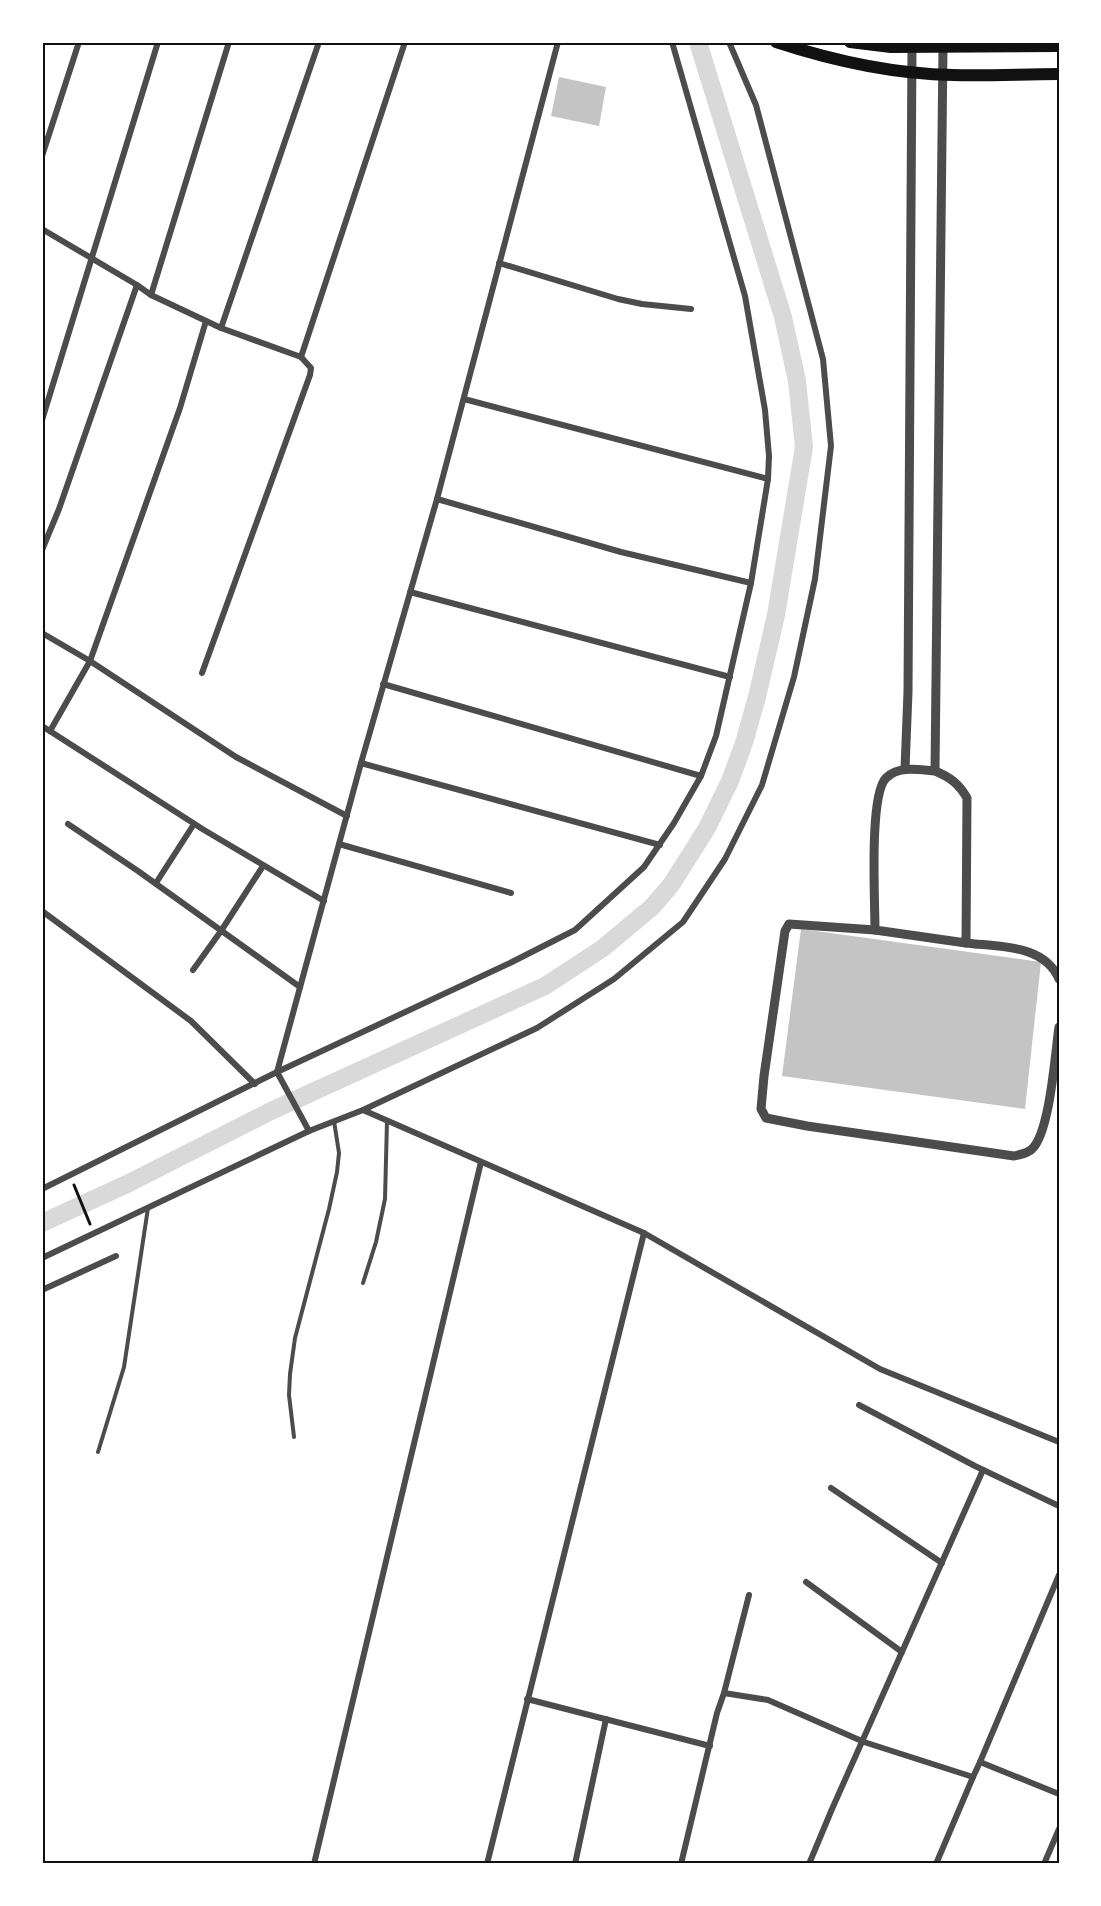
<svg xmlns="http://www.w3.org/2000/svg" width="1101" height="1906" font-family="Inter,sans-serif">
<style>
.lines{fill:none;stroke-linecap:round;stroke-linejoin:round}
.canal{stroke:#d9d9d9;stroke-width:18}
.building{fill:#c4c4c4}
.path{stroke:#111;stroke-width:3}
.service{stroke:#4c4c4c;stroke-width:4}
.minor{stroke:#4c4c4c;stroke-width:6}
.tertiary{stroke:#4c4c4c;stroke-width:9}
.primary{stroke:#111;stroke-width:12}
.neatline{fill:none;stroke:#111;stroke-width:2}
</style>
<rect width="100%" height="100%" fill="#fff"/>
<g class="lines">
<!-- canal -->
<polyline class="canal" points="42,1223 127,1184 271,1111 545,986 603,948 652,907 671,885 707,828 730,781 744,743 757,697 776,615 804,447 797,381 783,317 698,42"/>
</g>
<!-- building -->
<g class="building">
<polygon points="559,77 606,87 599,126 551,116"/>
<polygon points="801,929 1041,962 1025,1109 782,1076"/>
</g>
<g class="lines">
<!-- path -->
<polyline class="path" points="74,1185 90,1224"/>
<!-- service -->
<g class="service">
<polyline points="363,1283 376,1242 385,1199 387,1121"/>
<polyline points="294,1437 289,1395 290,1374 295,1338 329,1209 337,1172 339,1153 334,1121"/>
<polyline points="98,1452 124,1367 148,1208"/>
</g>
<!-- minor -->
<g class="minor">
<polyline points="42,156 79,42"/>
<polyline points="42,229 137,285"/>
<polyline points="499,263 618,299 642,304 691,309"/>
<polyline points="151,295 221,328 301,357 405,42"/>
<polyline points="221,328 319,42"/>
<polyline points="464,399 768,479"/>
<polyline points="42,420 158,42"/>
<polyline points="437,499 621,552 751,583"/>
<polyline points="42,550 59,509 137,285 151,295 229,42"/>
<polyline points="410,592 730,677"/>
<polyline points="42,633 90,661 180,408 206,321"/>
<polyline points="202,673 310,375 311,368 301,357"/>
<polyline points="383,684 701,776"/>
<polyline points="42,726 204,830 324,901"/>
<polyline points="50,731 90,661 236,757 347,816"/>
<polyline points="361,763 660,845"/>
<polyline points="68,824 138,871 300,987"/>
<polyline points="339,844 511,893"/>
<polyline points="156,883 194,824"/>
<polyline points="42,911 191,1021 255,1084"/>
<polyline points="193,970 221,931 263,866"/>
<polyline points="363,1110 644,1233 880,1369 1059,1442"/>
<polyline points="309,1131 277,1072 361,763 437,499 558,42"/>
<polyline points="42,1189 277,1072 510,963 575,930 644,867 674,823 701,776 716,736 751,583 768,479 769,456 765,410 745,296 672,42"/>
<polyline points="42,1258 309,1131 363,1110 537,1028 614,979 683,922 725,859 762,785 794,677 815,579 831,446 823,359 756,105 729,42"/>
<polyline points="42,1290 116,1256"/>
<polyline points="859,1405 975,1466 1059,1506"/>
<polyline points="831,1488 942,1563"/>
<polyline points="1059,1575 980,1762 1059,1794"/>
<polyline points="806,1582 902,1652"/>
<polyline points="724,1693 749,1595"/>
<polyline points="527,1699 710,1746"/>
<polyline points="314,1864 481,1162"/>
<polyline points="487,1864 644,1233"/>
<polyline points="575,1864 606,1719"/>
<polyline points="681,1864 717,1713 724,1693 768,1700 864,1742 973,1777 980,1762"/>
<polyline points="809,1864 832,1809 983,1470"/>
<polyline points="936,1864 973,1777"/>
<polyline points="1044,1864 1059,1829"/>
</g>
<!-- tertiary -->
<g class="tertiary">
<polyline points="905,769 908,692 912,47"/>
<path d="M935,771C920,770 899,765 886,778C869,795 875,901 875,930L966,943L967,798C959,784 950,777 935,771L943,47"/>
<path d="M875,930L789,924L785,931L764,1076L761,1109L766,1118L807,1126L1014,1156C1021,1154 1027,1154 1032,1149C1050,1132 1055,1054 1059,1027"/>
<path d="M966,943C999,947 1044,944 1059,979"/>
</g>
<!-- primary -->
<g class="primary">
<path d="M776,42C834,61 892,74 953,75C988,76 1024,74 1059,74"/>
<polyline points="850,42 891,47 1059,46"/>
</g>
</g>
<!-- border -->
<rect width="1101" height="1906" fill="none" stroke="#ffffff" stroke-width="87"/>
<rect x="44" y="44" width="1014" height="1818" class="neatline"/>
</svg>
